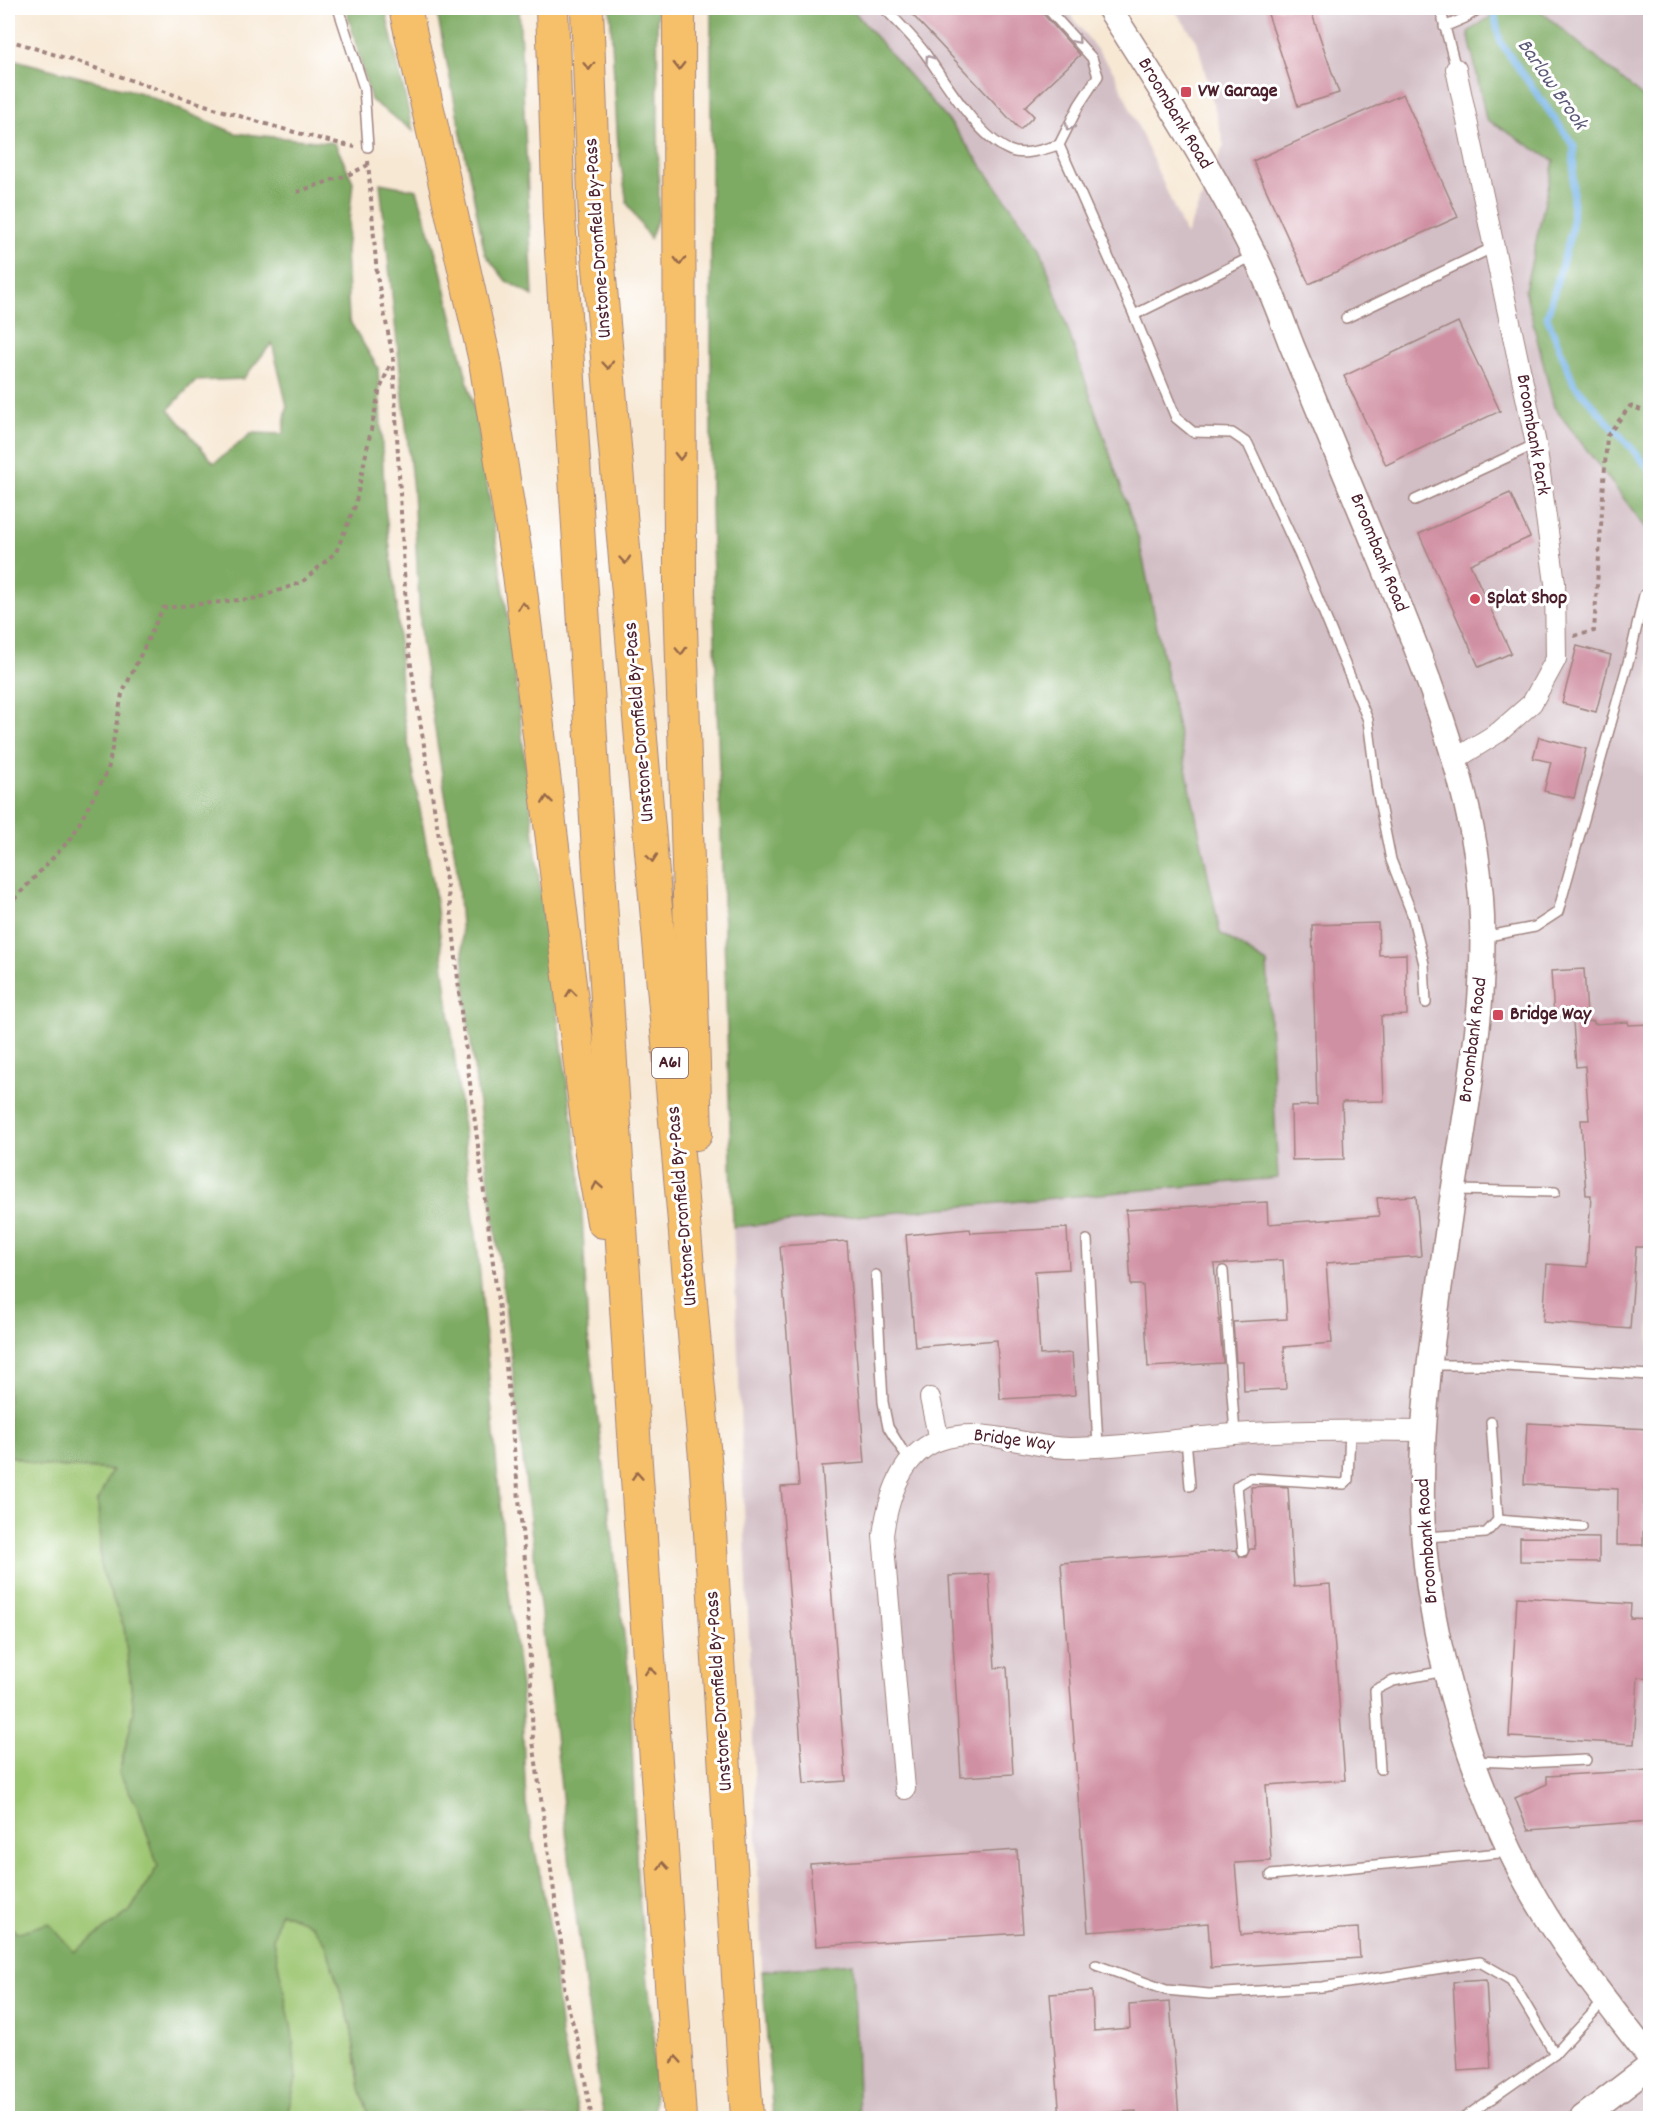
<svg xmlns="http://www.w3.org/2000/svg" width="1658" height="2126" font-family="Dekko,sans-serif">
<style>
.industrial{fill:#d2bec5}
.green{fill:#9dc672;stroke:#74724e;stroke-width:1.5}
.forest{fill:#7eab64;stroke:#646548;stroke-width:1.5;fill-rule:evenodd}
.lines{fill:none;stroke-linecap:round;stroke-linejoin:round}
.stream{stroke:#75b2e8;stroke-width:7}
.building{fill:#d090a3}
.service-casing{stroke:#a08480;stroke-width:12}
.minor-casing{stroke:#a08480;stroke-width:22}
.tertiary-casing{stroke:#a08480;stroke-width:27}
.trunk-casing{stroke:#a08480;stroke-width:34}
.path{stroke:#a08480;stroke-width:4;stroke-dasharray:4.5 4.5;stroke-linecap:butt}
.service{stroke:#fff;stroke-width:9}
.minor{stroke:#fff;stroke-width:20}
.tertiary{stroke:#fff;stroke-width:24}
.trunk{stroke:#f6c06b;stroke-width:32}
.oneway{stroke:#ae9aa0}
.oneway2{stroke:#976748}
.poi-dot{fill:#d1495b;stroke:#fff;stroke-width:2}
.labels{text-anchor:middle;dominant-baseline:central;stroke-width:6;stroke-linejoin:round;paint-order:stroke}
.shield{fill:#fff;stroke:#80626b;stroke-width:1.5}
.shield-label{font-size:18px;font-weight:bold;fill:#4a1f2b}
.poi-label{font-size:20px;font-weight:bold;fill:#4a1f2b;stroke:#fff;text-anchor:start}
.street-label{font-size:20px;fill:#4a1f2b;stroke:#fff}
.water-label{font-size:21px;font-style:italic;fill:#5b5a77;stroke:#fff}
</style>
<rect width="100%" height="100%" fill="#fff"/>
<filter id="ink" filterUnits="userSpaceOnUse"><feTurbulence type="fractalNoise" baseFrequency=".0167" numOctaves="2"/><feDisplacementMap in="SourceGraphic" scale="12" xChannelSelector="R" yChannelSelector="G"/><feConvolveMatrix kernelMatrix="1 2 1 2 8 2 1 2 1" color-interpolation-filters="sRGB"/></filter>
<filter id="wash" filterUnits="userSpaceOnUse"><feTurbulence type="fractalNoise" baseFrequency=".008" numOctaves="4" result="noise"/><feDisplacementMap in="SourceGraphic" scale="24" xChannelSelector="R" yChannelSelector="G"/><feGaussianBlur stdDeviation="1.35" result="paint"/><feColorMatrix in="noise" values="0 0 0 0 0 0 0 0 0 0 0 0 0 0 0 0 0 1.4 0 .05"/><feComposite in="paint" operator="in"/></filter>
<g filter="url(#wash)">
<rect width="100%" height="100%" fill="#f7e8d4"/>
<!-- industrial -->
<g class="industrial">
<polygon points="851,8 1065,8 1114,72 1186,235 1224,145 1197,41 1173,8 1503,8 1468,33 1487,119 1554,161 1525,289 1554,407 1650,533 1650,2118 859,2118 853,1963 762,1971 733,1227 1278,1177 1267,963 1220,933 1139,540 1040,247 953,126"/>
<polygon points="1537,8 1650,8 1650,103"/>
</g>
<!-- green -->
<g class="green">
<polygon points="8,1455 39,1465 112,1470 98,1501 101,1569 124,1627 134,1712 119,1773 138,1807 158,1866 130,1911 74,1952 49,1924 16,1933 8,1922"/>
<polygon points="279,1911 311,1924 325,1942 351,2026 360,2088 370,2118 287,2118 296,2079 273,1940"/>
</g>
<!-- forest -->
<g class="forest">
<polygon points="346,8 385,8 413,131 371,100"/>
<polygon points="436,8 519,8 533,296 506,281 485,254"/>
<polygon points="610,8 657,8 659,215 650,239 627,203 618,146"/>
<polygon points="711,8 851,8 953,126 1040,247 1139,540 1220,933 1267,963 1278,1178 733,1227 711,510"/>
<polygon points="1503,8 1537,8 1650,103 1650,533 1554,407 1525,290 1554,161 1486,119 1468,32"/>
<path d="M8,58L141,93L235,133L335,143L353,182L346,251L349,320L378,368L385,506L397,607L402,708L435,894L478,1252L506,1571L521,1686L526,1804L550,1926L561,2035L579,2118H370L360,2088L351,2026L325,1942L311,1924L280,1912L273,1940L292,2030L296,2079L286,2118H8V1922L16,1933L49,1923L74,1952L130,1911L158,1866L138,1807L119,1773L134,1712L124,1627L101,1569L98,1501L112,1470L39,1465L8,1455ZM272,343L287,406L283,434L252,433L214,463L169,409L195,381L243,379Z"/>
<polygon points="380,183 417,190 441,270 478,425 509,624 546,937 580,1170 588,1335 630,1684 637,1878 654,2038 654,2118 604,2118 600,2096 575,1908 505,1304 468,1021 457,870 421,640 413,491"/>
<polygon points="853,1963 859,2118 773,2118 762,1971"/>
</g>
<g class="lines">
<!-- stream -->
<polyline class="stream" points="1493,8 1500,42 1574,146 1572,229 1547,317 1574,384 1650,469"/>
</g>
<g id="blocks">
<!-- building -->
<g class="building">
<polygon points="906,8 1038,8 1080,55 1025,107 1034,116 1020,130"/>
<polygon points="1266,8 1310,8 1339,93 1298,106"/>
<polygon points="1403,94 1458,217 1309,284 1253,161"/>
<polygon points="1458,322 1500,411 1386,465 1344,376"/>
<polygon points="1510,493 1530,537 1470,564 1511,653 1479,667 1419,534"/>
<polygon points="1577,646 1611,655 1596,712 1562,703"/>
<polygon points="1539,737 1586,749 1574,798 1544,791 1551,762 1533,758"/>
<polygon points="1378,923 1379,955 1406,954 1407,1015 1381,1016 1384,1101 1342,1102 1344,1159 1292,1160 1291,1106 1317,1105 1312,925"/>
<polygon points="1584,969 1587,1015 1554,1017 1551,971"/>
<polygon points="1594,1021 1594,1024 1628,1022 1629,1025 1650,1024 1650,1247 1636,1247 1630,1329 1543,1322 1547,1264 1587,1267 1591,1195 1586,1195 1581,1120 1589,1120 1585,1066 1576,1067 1573,1022"/>
<polygon points="1416,1196 1421,1256 1326,1263 1332,1343 1284,1347 1286,1389 1244,1391 1243,1362 1236,1362 1233,1322 1287,1319 1283,1260 1214,1264 1223,1363 1148,1367 1143,1285 1131,1285 1126,1210 1267,1202 1268,1224 1379,1216 1377,1198"/>
<polygon points="1067,1228 1069,1269 1035,1271 1040,1355 1072,1353 1075,1395 1000,1399 997,1340 915,1347 906,1235 970,1229 971,1233"/>
<polygon points="847,1241 865,1463 822,1466 846,1781 804,1784 781,1487 799,1486 780,1246"/>
<polygon points="1527,1423 1650,1429 1650,1490 1644,1489 1643,1545 1617,1545 1618,1489 1524,1484"/>
<polygon points="1268,1486 1288,1487 1294,1587 1330,1584 1345,1780 1266,1785 1271,1861 1235,1863 1241,1935 1358,1928 1360,1958 1211,1968 1208,1923 1088,1932 1061,1563 1236,1550 1240,1557 1246,1557 1250,1549 1255,1549 1251,1487"/>
<polygon points="1520,1537 1599,1538 1599,1562 1520,1561"/>
<polygon points="989,1574 995,1668 1007,1667 1013,1774 961,1777 949,1576"/>
<polygon points="1517,1597 1631,1604 1630,1618 1650,1619 1650,1678 1638,1677 1634,1744 1509,1737"/>
<polygon points="1650,1770 1650,1821 1528,1830 1515,1798 1547,1784 1547,1776"/>
<polygon points="1017,1850 1023,1933 816,1946 810,1864"/>
<polygon points="1486,1980 1491,2069 1458,2071 1453,1982"/>
<polygon points="1092,1991 1094,2031 1130,2028 1129,2005 1170,2002 1179,2118 1136,2118 1136,2111 1102,2113 1103,2118 1060,2118 1050,1994"/>
</g>
</g>
</g>
<g filter="url(#ink)">
<use href="#blocks" fill-opacity="0" stroke="#a08480" stroke-width="1.5"/>
<g class="lines">
<!-- service casing -->
<g class="service-casing">
<g id="service">
<polyline points="338,8 364,88 368,147"/>
<path d="M884,8C898,22 913,37 925,53C945,81 977,136 1009,150C1024,157 1044,149 1059,145L1079,105L1098,76L1092,58L1047,8"/>
<polyline points="1440,8 1456,69"/>
<polyline points="1444,27 1465,18 1480,8"/>
<polyline points="1059,145 1134,315 1176,418 1193,432 1232,433 1248,444 1302,560 1368,720 1377,790 1391,860 1412,914 1424,964 1426,1003"/>
<polyline points="1134,315 1253,256"/>
<polyline points="1346,318 1494,247"/>
<polyline points="1415,500 1536,444"/>
<polyline points="1483,937 1535,927 1558,912 1631,652 1644,595"/>
<polyline points="1456,1190 1555,1192"/>
<polyline points="1087,1240 1098,1446"/>
<polyline points="1223,1271 1235,1434"/>
<polyline points="876,1275 883,1402 888,1427 909,1461"/>
<polyline points="1431,1365 1489,1365 1650,1375"/>
<polyline points="1186,1439 1190,1486"/>
<polyline points="1498,1520 1582,1527"/>
<polyline points="1425,1537 1486,1533 1498,1520 1491,1422"/>
<polyline points="1243,1551 1237,1486 1250,1478 1344,1484 1348,1480 1350,1430"/>
<polyline points="1476,1761 1524,1763 1586,1760"/>
<polyline points="1380,1769 1375,1690 1393,1681 1444,1671"/>
<polyline points="1271,1875 1510,1852"/>
<polyline points="1096,1965 1166,1990 1209,1994 1322,1987 1480,1962 1511,1980 1555,2054"/>
<polyline points="1464,2118 1555,2054 1604,2001"/>
</g>
</g>
<!-- minor casing -->
<g class="minor-casing">
<g id="minor">
<polyline points="1454,760 1499,732 1532,703 1556,659 1555,583 1536,444 1456,69"/>
<polyline points="930,1398 939,1440"/>
<path d="M905,1789L883,1535C888,1499 901,1453 940,1440C983,1425 1026,1448 1070,1448C1124,1447 1179,1439 1233,1434C1297,1430 1360,1430 1424,1431"/>
</g>
</g>
<!-- tertiary casing -->
<g class="tertiary-casing">
<g id="tertiary">
<path d="M1109,8C1160,88 1212,169 1254,254C1269,284 1280,315 1292,346C1316,403 1340,461 1364,519C1407,623 1458,741 1476,853C1495,974 1468,1093 1450,1213C1436,1312 1420,1409 1422,1509C1426,1642 1476,1803 1546,1916C1577,1966 1615,2012 1650,2058"/>
<polyline points="1582,2118 1650,2066"/>
</g>
</g>
<!-- trunk casing -->
<g class="trunk-casing">
<g id="trunk">
<polyline points="405,8 485,361 519,574 591,1153 603,1222"/>
<polyline points="552,8 559,217 631,1389 680,2118"/>
<polyline points="587,8 595,222 706,1469 747,2118"/>
<polyline points="679,8 680,592 696,1134"/>
</g>
</g>
<!-- path -->
<g class="path">
<path d="M8,40C124,75 236,121 355,147"/>
<path d="M368,161L377,276L393,358L408,647L452,917L462,1021L505,1356L527,1581L533,1741L564,1963C561,2000 573,2016 580,2050C584,2073 587,2095 592,2118"/>
<polyline points="297,192 350,174 368,165"/>
<polyline points="1574,636 1594,631 1607,436 1630,406 1650,413"/>
<polyline points="8,906 72,837 108,770 122,694 163,608 258,598 302,582 336,552 355,506 379,392 391,362"/>
</g>
<!-- service -->
<use href="#service" class="service"/>
<!-- minor -->
<use href="#minor" class="minor"/>
<!-- tertiary -->
<use href="#tertiary" class="tertiary"/>
<!-- trunk -->
<use href="#trunk" class="trunk"/>
</g>
<!-- one-way arrows -->
<defs><path id="oneway-chevron" d="M-2-3.5L2.5 0L-2 3.5" fill="none" stroke-width="1.6" stroke-linecap="round" stroke-linejoin="round" transform="scale(1.5)"/></defs>
<g class="oneway">
<use href="#oneway-chevron" transform="translate(1077 40) rotate(49)"/>
<use href="#oneway-chevron" transform="translate(929 59) rotate(-125)"/>
<use href="#oneway-chevron" transform="translate(1069 127) rotate(118)"/>
</g>
<g class="oneway2">
<use href="#oneway-chevron" transform="translate(589 66) rotate(88)"/>
<use href="#oneway-chevron" transform="translate(679 66) rotate(90)"/>
<use href="#oneway-chevron" transform="translate(680 261) rotate(90)"/>
<use href="#oneway-chevron" transform="translate(608 365) rotate(85)"/>
<use href="#oneway-chevron" transform="translate(680 456) rotate(90)"/>
<use href="#oneway-chevron" transform="translate(625 560) rotate(85)"/>
<use href="#oneway-chevron" transform="translate(523 606) rotate(-97)"/>
<use href="#oneway-chevron" transform="translate(681 651) rotate(88)"/>
<use href="#oneway-chevron" transform="translate(547 800) rotate(-97)"/>
<use href="#oneway-chevron" transform="translate(652 858) rotate(85)"/>
<use href="#oneway-chevron" transform="translate(571 993) rotate(-97)"/>
<use href="#oneway-chevron" transform="translate(597 1186) rotate(-100)"/>
<use href="#oneway-chevron" transform="translate(637 1476) rotate(-94)"/>
<use href="#oneway-chevron" transform="translate(650 1671) rotate(-94)"/>
<use href="#oneway-chevron" transform="translate(663 1866) rotate(-94)"/>
<use href="#oneway-chevron" transform="translate(676 2060) rotate(-94)"/>
</g>
</g>
<!-- markers -->
<g class="poi-dot">
<rect x="1180" y="86" width="12" height="12" rx="3"/>
<circle cx="1475" cy="599" r="6"/>
<rect x="1492" y="1009" width="12" height="12" rx="3"/>
</g>
<g class="labels">
<!-- shield labels -->
<rect class="shield" x="652" y="1048" width="36" height="30" rx="4.5"/>
<g class="shield-label">
<text x="670" y="1063">A61</text>
</g>
<!-- poi labels -->
<g class="poi-label">
<text x="1198" y="92">VW Garage</text>
<text x="1487" y="599">Splat Shop</text>
<text x="1510" y="1015">Bridge Way</text>
</g>
<!-- street labels -->
<g class="street-label">
<text transform="translate(1174 114) rotate(59)">Broombank Road</text>
<text transform="translate(599 238) rotate(-94)">Unstone-Dronfield By-Pass</text>
<text transform="translate(1532 435) rotate(80)">Broombank Park</text>
<text transform="translate(1378 553) rotate(68)">Broombank Road</text>
<text transform="translate(640 722) rotate(-95)">Unstone-Dronfield By-Pass</text>
<text transform="translate(1474 1040) rotate(-83)">Broombank Road</text>
<text transform="translate(683 1206) rotate(-95)">Unstone-Dronfield By-Pass</text>
<text transform="translate(1014 1441) rotate(7)">Bridge Way</text>
<text transform="translate(1428 1541) rotate(-94)">Broombank Road</text>
<text transform="translate(720 1691) rotate(-94)">Unstone-Dronfield By-Pass</text>
</g>
<!-- water labels -->
<g class="water-label">
<text transform="translate(1551 85) rotate(55)">Barlow Brook</text>
</g>
</g>
<!-- margin -->
<rect width="1658" height="2126" fill="none" stroke="#fff" stroke-width="30"/>
</svg>
